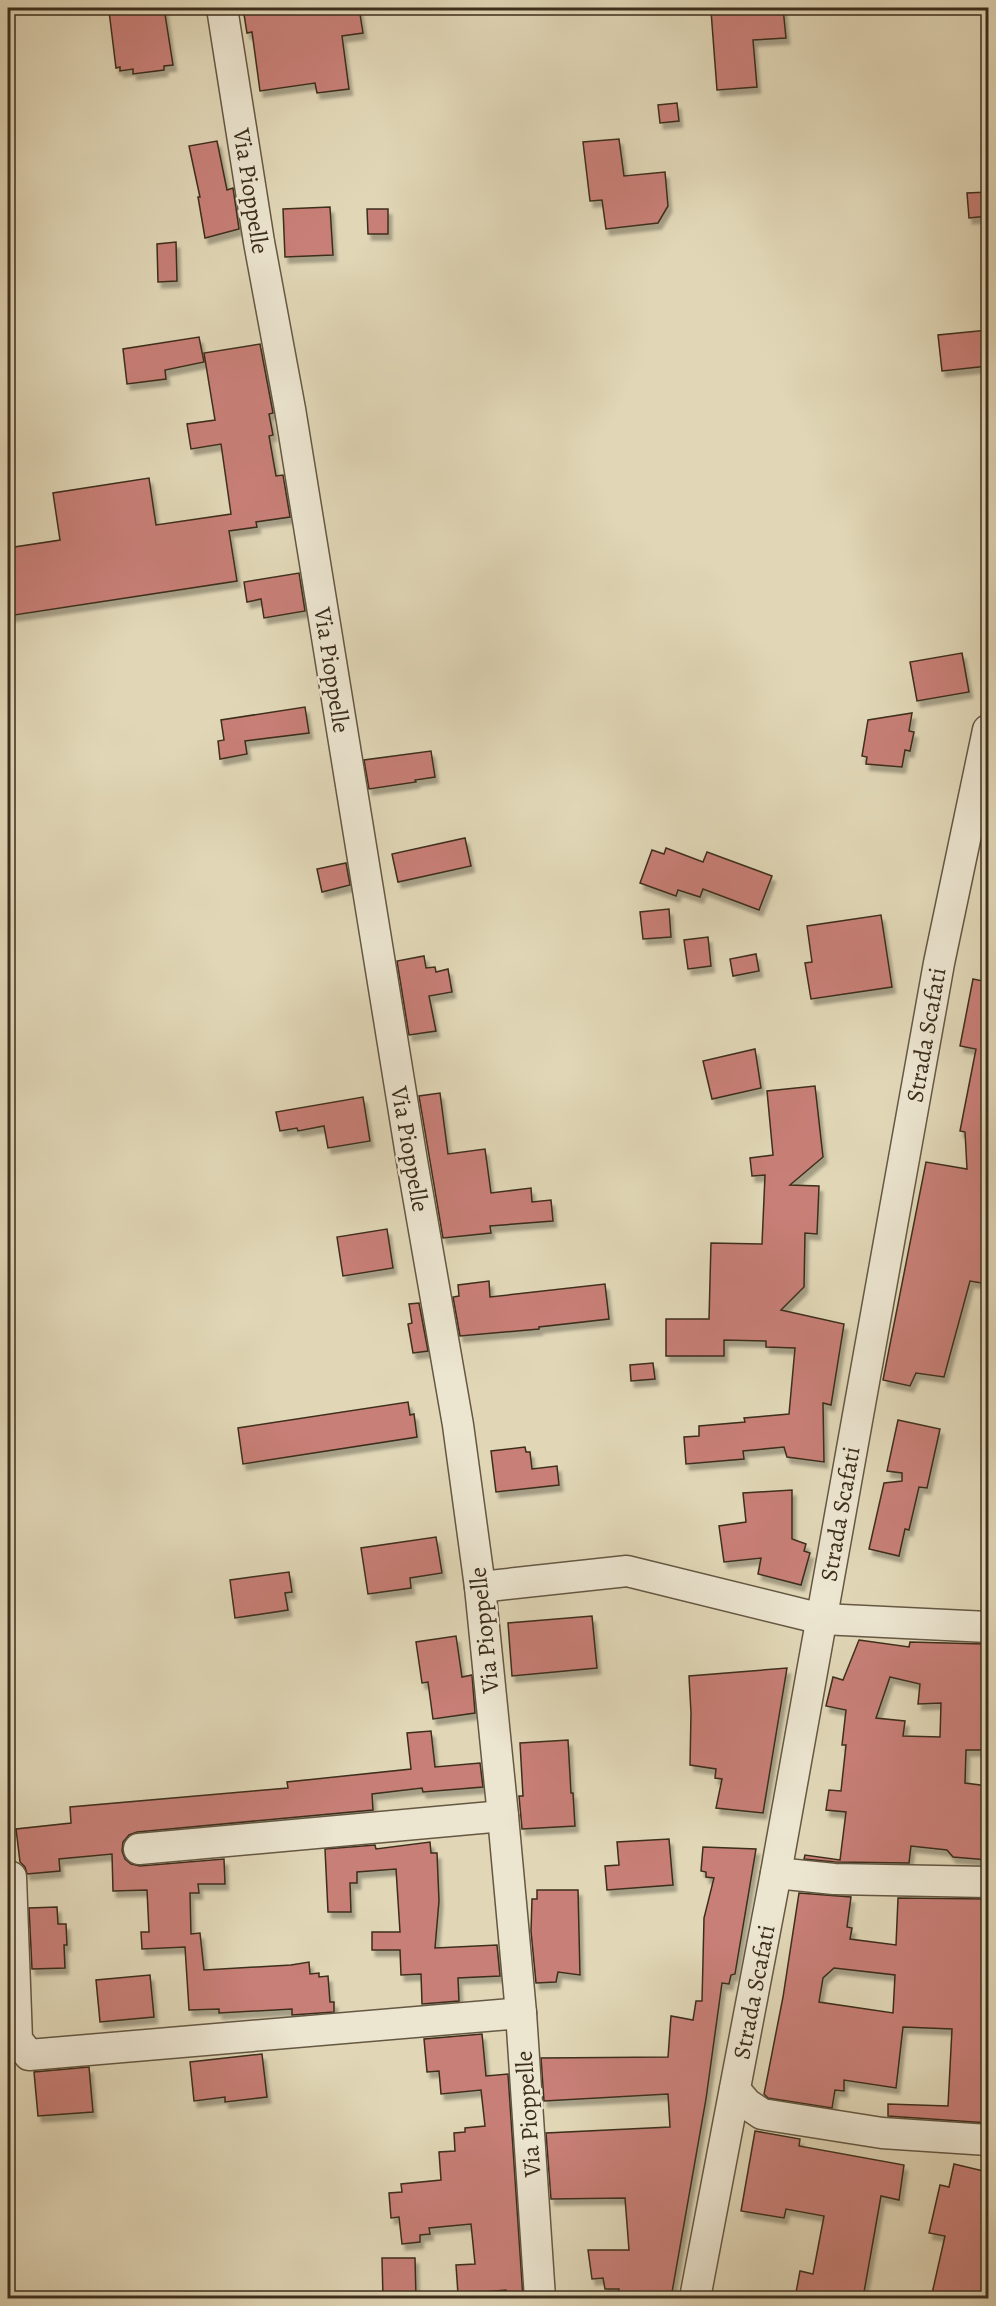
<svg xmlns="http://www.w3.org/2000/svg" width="996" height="2306" font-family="Alegreya,serif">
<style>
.building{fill:#c87f77;stroke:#3c2e1c;stroke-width:1.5;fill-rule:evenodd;filter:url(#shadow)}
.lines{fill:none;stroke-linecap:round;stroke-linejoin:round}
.minor-casing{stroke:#655843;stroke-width:33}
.minor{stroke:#ece5d0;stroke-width:30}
.labels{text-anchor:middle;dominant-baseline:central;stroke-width:5;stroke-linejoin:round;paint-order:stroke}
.street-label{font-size:24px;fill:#3c2e1c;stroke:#ece5d0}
</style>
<defs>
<filter id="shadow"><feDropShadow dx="3.5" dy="6" stdDeviation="1.5" flood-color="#0004"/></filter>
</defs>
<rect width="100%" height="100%" fill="#e1d7b7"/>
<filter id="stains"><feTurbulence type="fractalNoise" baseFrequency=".00333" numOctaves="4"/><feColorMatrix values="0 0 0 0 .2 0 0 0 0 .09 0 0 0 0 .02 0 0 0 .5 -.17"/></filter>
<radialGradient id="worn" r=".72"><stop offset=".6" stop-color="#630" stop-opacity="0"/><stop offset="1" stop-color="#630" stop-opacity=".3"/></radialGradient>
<!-- building -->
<g class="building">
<polygon points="132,8 164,8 173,65 164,66 164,70 133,74 133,69 120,71 120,67 116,68 109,11"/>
<polygon points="243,8 359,8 363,33 342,36 349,89 317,93 315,83 260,91 252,32 247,33"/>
<polygon points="754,8 783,8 786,38 753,40 757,87 717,90 711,11"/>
<polygon points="677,103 679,121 660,123 658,105"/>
<polygon points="619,139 624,176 665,172 668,206 658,223 606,229 602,200 590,201 583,142"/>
<polygon points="217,141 227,190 233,188 239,229 205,238 198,197 200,197 189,146"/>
<polygon points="988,192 988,216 969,218 967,193"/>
<polygon points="330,207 333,255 285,257 283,209"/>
<polygon points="367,209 388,209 388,234 368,234"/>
<polygon points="176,242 177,281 158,282 157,244"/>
<polygon points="988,330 988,366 942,371 938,335"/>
<polygon points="199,337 204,362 165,370 166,379 127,384 123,349"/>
<polygon points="260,344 273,413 269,414 273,435 269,436 276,476 283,475 290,517 256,522 257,527 229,531 237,581 8,616 8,548 60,540 53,493 149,478 156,525 231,514 221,444 191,449 187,424 215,420 204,353"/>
<polygon points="299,573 305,611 264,618 261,599 247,602 244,582"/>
<polygon points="962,653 969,692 917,701 910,662"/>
<polygon points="305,707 309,733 245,741 247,754 220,759 218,741 224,740 221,720"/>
<polygon points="912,713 909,731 914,732 910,751 905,750 902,767 866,764 867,757 862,756 868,720"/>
<polygon points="431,751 435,777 415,780 416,782 369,789 364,760"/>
<polygon points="465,838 471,866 398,882 392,854"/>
<polygon points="666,848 703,862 707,852 772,876 759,910 703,889 700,897 678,890 676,896 640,883 652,850 664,854"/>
<polygon points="346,863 350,885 322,892 317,869"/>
<polygon points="669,909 671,937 643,939 640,912"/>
<polygon points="881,915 892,987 811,999 805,963 812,962 807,926"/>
<polygon points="708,937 711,966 688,969 684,940"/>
<polygon points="756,954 759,971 733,976 730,959"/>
<polygon points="424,956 426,968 435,967 436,972 448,969 452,992 429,996 436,1031 409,1035 397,961"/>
<polygon points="973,979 988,982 988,1133 985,1133 988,1192 988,1284 970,1281 944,1377 916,1373 910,1386 883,1380 926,1162 967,1169 965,1132 960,1131 976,1049 960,1046"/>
<polygon points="755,1049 761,1088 712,1099 703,1061"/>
<polygon points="815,1086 823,1157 790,1185 819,1186 817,1234 805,1233 804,1287 781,1310 844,1324 831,1405 823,1403 824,1462 787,1457 784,1447 743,1451 744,1459 686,1464 684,1437 699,1436 699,1426 745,1422 744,1418 789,1414 795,1348 766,1347 766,1341 724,1340 724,1356 666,1356 666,1319 709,1319 711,1243 762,1244 765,1175 752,1176 750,1158 773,1155 767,1091"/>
<polygon points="440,1093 448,1154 485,1149 491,1193 531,1188 532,1202 551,1200 553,1221 490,1226 491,1233 443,1238 419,1096"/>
<polygon points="363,1097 370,1141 328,1148 324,1126 298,1131 297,1128 280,1131 276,1112"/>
<polygon points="387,1229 393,1268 343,1276 337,1237"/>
<polygon points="489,1281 490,1297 605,1284 609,1319 539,1327 539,1329 460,1336 453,1297 459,1296 458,1285"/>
<polygon points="419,1303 428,1351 413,1353 408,1324 412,1323 409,1304"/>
<polygon points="653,1363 655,1379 631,1381 630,1365"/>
<polygon points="408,1402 410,1415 414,1414 417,1437 243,1464 238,1428"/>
<polygon points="898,1420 940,1429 927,1488 919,1487 909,1530 905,1529 899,1556 869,1549 884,1483 902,1481 902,1473 887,1471"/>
<polygon points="525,1447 526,1452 530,1452 532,1469 557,1466 559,1485 496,1492 491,1451"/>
<polygon points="792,1490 792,1539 806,1544 804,1551 810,1553 801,1585 758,1574 761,1558 724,1562 719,1526 746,1522 743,1493"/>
<polygon points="436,1537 442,1573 410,1578 411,1588 368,1594 361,1548"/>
<polygon points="289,1572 292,1592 285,1593 288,1610 235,1618 230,1580"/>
<polygon points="592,1616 597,1668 512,1676 508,1623"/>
<polygon points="456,1636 462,1677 472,1675 475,1713 433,1719 428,1682 422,1683 416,1642"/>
<path d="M859,1640L909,1647L910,1642L984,1644L988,1650L985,1694L988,1695V1746H982V1750H966L965,1783L988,1786V1860L953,1857L947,1850L911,1846L909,1863L835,1862L804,1859L805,1855L840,1860L846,1812L826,1810L829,1790L841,1791L846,1745H842L846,1710L826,1706L833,1677L843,1680ZM890,1677L920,1684L918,1704L941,1703L940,1737L903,1736L905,1721L876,1718Z"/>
<polygon points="787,1668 763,1813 716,1808 722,1779 715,1778 716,1769 690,1765 691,1713 689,1676"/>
<polygon points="431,1731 435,1767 480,1763 483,1787 423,1792 422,1788 372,1794 373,1810 137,1832 129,1835 123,1842 122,1851 125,1859 131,1864 140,1866 224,1859 225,1884 198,1884 199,1893 190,1893 191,1934 200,1933 204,1970 291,1965 309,1962 310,1974 319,1973 319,1977 328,1976 330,2002 334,2002 334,2012 292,2015 292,2009 219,2013 219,2009 189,2010 185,1947 142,1949 141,1932 149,1932 147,1890 113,1891 112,1854 59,1859 60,1871 27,1874 25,1867 20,1862 16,1829 71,1823 70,1807 288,1788 287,1782 411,1769 407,1733"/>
<polygon points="568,1740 571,1793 573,1793 575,1826 522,1829 519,1796 523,1796 520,1743"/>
<polygon points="669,1839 673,1885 607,1890 605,1866 619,1865 617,1842"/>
<polygon points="430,1842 431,1853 437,1853 439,1901 435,1948 497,1945 500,1976 458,1978 459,2001 422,2004 421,1974 401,1975 400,1950 372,1950 372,1932 400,1932 396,1869 357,1872 357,1883 350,1883 351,1912 328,1912 325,1849 375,1845 376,1849"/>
<polygon points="703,1847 756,1849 735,1974 731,1975 729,1984 722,1983 706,2099 671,2298 617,2298 619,2289 605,2289 603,2278 592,2279 588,2250 629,2250 625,2198 551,2199 546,2133 670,2127 668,2094 544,2101 541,2058 668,2057 671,2016 693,2020 696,2001 702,2001 704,1918 714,1878 706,1877 706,1872 701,1871"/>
<polygon points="537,1890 578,1890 580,1975 558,1972 556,1982 536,1983 531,1931 532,1899 537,1899"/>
<path d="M799,1893L851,1897L847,1927L852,1928L850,1939L896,1945L898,1898L988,1899V2123L888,2116V2104L948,2106L952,2029L903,2027L896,2088L844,2080V2091L835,2090L832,2108L768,2098L764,2094L783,1997ZM834,1968L895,1975L893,2013L819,2002L823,1978Z"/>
<polygon points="57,1907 58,1924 66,1924 67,1945 64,1945 65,1968 32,1969 29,1908"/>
<polygon points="150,1975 154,2017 100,2022 96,1980"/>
<polygon points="482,2034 486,2076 508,2074 523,2298 507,2298 506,2290 458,2294 456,2265 475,2264 471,2224 429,2228 430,2234 420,2235 420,2242 402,2244 399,2217 391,2218 389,2193 402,2192 401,2184 441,2180 439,2152 455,2151 454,2133 465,2132 465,2128 485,2126 481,2090 441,2094 439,2071 427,2072 424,2039"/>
<polygon points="262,2054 267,2097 225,2102 225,2097 194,2101 190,2062"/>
<polygon points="89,2067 93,2112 38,2116 34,2072"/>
<polygon points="755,2131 800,2139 799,2146 904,2165 899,2200 881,2196 863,2298 795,2298 800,2271 813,2274 824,2216 786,2209 784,2218 741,2211"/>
<polygon points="954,2164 988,2172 988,2298 931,2298 945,2236 929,2233 940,2185 949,2187"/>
<polygon points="382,2258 415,2258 416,2298 383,2298"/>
</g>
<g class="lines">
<!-- minor casing -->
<g class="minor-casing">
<g id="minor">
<polyline points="222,8 259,242 290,409 412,1161 458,1425 480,1587 503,1816 521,2013 540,2298"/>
<polyline points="480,1587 627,1571 822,1619 988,1627"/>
<polyline points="139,1849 503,1816"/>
<polyline points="776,1873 834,1879 988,1882"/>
<polyline points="11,1877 17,2040 29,2055 521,2013"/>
<polyline points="735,2090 747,2104 762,2114 882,2133 988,2140"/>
<polyline points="695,2298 776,1873 939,963 988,730"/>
</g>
</g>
<!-- minor -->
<use href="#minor" class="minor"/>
</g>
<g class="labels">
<!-- street labels -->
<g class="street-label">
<text transform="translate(251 191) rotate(81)">Via Pioppelle</text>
<text transform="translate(332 670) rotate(81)">Via Pioppelle</text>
<text transform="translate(926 1035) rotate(-80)">Strada Scafati</text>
<text transform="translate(410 1149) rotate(80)">Via Pioppelle</text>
<text transform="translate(840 1514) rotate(-80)">Strada Scafati</text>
<text transform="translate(484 1630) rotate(-96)">Via Pioppelle</text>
<text transform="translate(754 1992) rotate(-79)">Strada Scafati</text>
<text transform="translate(528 2114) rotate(-94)">Via Pioppelle</text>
</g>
</g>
<!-- margin -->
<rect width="996" height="2306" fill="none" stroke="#e1d7b7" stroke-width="30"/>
<rect x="9" y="9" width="978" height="2288" fill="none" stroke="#3c2e1c" stroke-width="3"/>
<rect x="15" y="15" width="966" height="2276" fill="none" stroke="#3c2e1c" stroke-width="1.5"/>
<rect width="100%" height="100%" filter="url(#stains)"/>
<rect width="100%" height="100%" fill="url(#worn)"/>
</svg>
